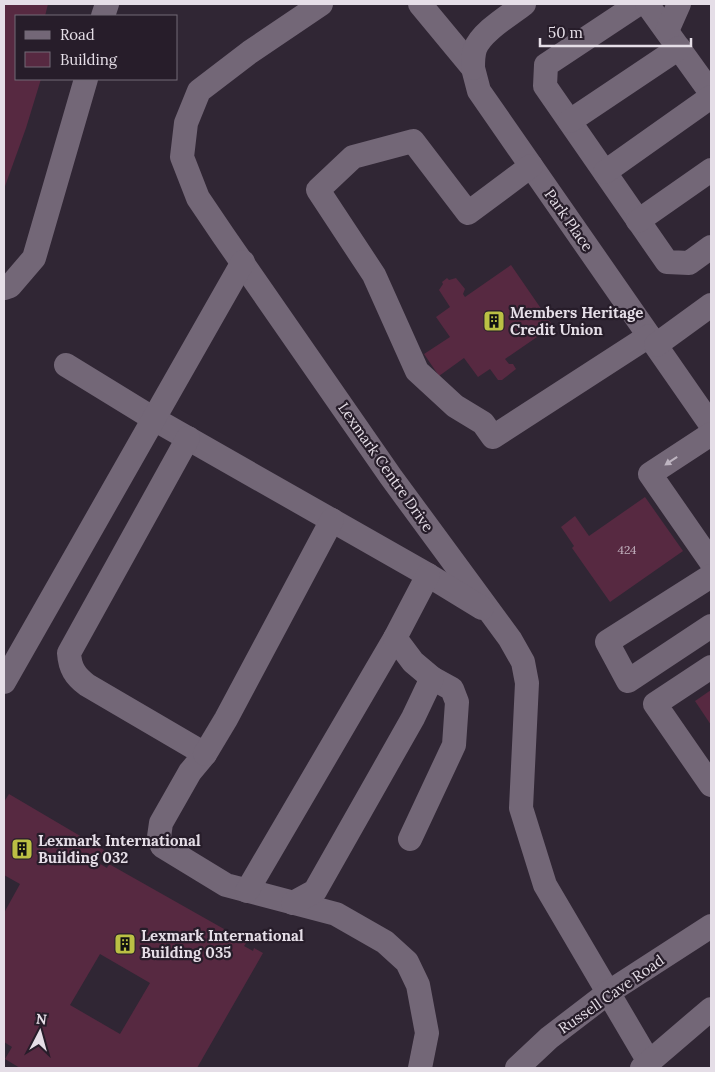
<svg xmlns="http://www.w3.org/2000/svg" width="715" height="1072" font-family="Lora,serif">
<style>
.building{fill:#572941;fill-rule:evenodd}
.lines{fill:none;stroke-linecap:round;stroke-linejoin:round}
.minor{stroke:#736777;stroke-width:24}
.oneway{fill:#bdb4c0}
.labels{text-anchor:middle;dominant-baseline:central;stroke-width:4.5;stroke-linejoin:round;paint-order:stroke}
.number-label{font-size:12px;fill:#c2b1be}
.street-label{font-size:15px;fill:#e5dee7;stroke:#271d2a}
.poi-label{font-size:15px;font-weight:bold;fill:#e5dee7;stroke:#271d2a;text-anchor:start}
</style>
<rect width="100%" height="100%" fill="#302634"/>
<!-- building -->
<g class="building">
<polygon points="4,4 48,4 45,16 16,16 16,79 41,79 26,128 4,189"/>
<polygon points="511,265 553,326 505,359 509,364 513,364 516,369 502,380 498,380 490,369 478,377 464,358 439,376 424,354 450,337 436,317 450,307 439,290 443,284 442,282 447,278 449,280 456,278 465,289 463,294 465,297"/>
<polygon points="645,497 683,551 610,602 572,548 574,546 561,527 575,516 589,536"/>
<polygon points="711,690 711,725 695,701"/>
<path d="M9,794L104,850L97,862L107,868L109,864L247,942L244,946L253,951L254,948L263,953L197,1068H20L5,1059L12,1047L4,1042V913L20,884L4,875V802ZM100,954L150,983L120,1034L70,1005Z"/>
</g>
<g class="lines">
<!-- minor -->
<g class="minor">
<polyline points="321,4 250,52 199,91 186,123 182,157 198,198 223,235 391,477 510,639 523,662 527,683 521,808 545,885 649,1062"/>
<polyline points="420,4 473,68 479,91 711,425"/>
<polyline points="638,4 546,65 545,86 667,262 689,263 711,247"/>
<polyline points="647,4 711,93"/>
<polyline points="103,16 107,4"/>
<polyline points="667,31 679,4"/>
<path d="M473,68C473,62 473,55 475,49C481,32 510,15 524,4"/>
<polyline points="570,121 679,48"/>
<polyline points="531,166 468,213 413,141 353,157 318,190 374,275 417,371 455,406 483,423 493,437 649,336"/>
<polyline points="605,172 711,97"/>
<polyline points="638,221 711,170"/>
<polyline points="4,288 10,286 34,258 86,79"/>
<polyline points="656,345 711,305"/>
<polyline points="66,365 154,419 428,575 482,608"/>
<polyline points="711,434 650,474 711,562"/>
<path d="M188,438L69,653C70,668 75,676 87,685L205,754L190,772L161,823L159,837L162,846L226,885L336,914L385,942L407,962L418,985L427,1033L420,1068"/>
<polyline points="711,576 607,642 628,681 711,626"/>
<polyline points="711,667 655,704 711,785"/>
<polyline points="4,682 243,262"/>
<polyline points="205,754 226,719 332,520"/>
<polyline points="410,839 454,745 457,702 452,689 432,678"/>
<polyline points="247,891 395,638"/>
<polyline points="293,903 315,891 413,718 432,678 413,662 395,638 428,575"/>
<polyline points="517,1068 549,1038 609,992 711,926"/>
<polyline points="642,1068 711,1009"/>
</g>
</g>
<!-- one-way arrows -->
<defs><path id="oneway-solid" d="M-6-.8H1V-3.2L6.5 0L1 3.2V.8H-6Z" transform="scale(1.25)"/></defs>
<use class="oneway" href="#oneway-solid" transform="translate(671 461) rotate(146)"/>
<!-- icons -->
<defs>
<g id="building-square" transform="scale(1.125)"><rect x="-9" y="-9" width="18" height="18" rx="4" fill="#bbc044" stroke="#271d2a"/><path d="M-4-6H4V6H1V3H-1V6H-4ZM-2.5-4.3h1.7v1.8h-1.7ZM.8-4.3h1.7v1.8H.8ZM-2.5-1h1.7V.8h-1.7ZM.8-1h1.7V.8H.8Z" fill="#111"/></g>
</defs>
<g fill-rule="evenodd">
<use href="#building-square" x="494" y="321"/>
<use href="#building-square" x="22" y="849"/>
<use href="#building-square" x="125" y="944"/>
</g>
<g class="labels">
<!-- number labels -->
<g class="number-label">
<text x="627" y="549">424</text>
</g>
<!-- street labels -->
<g class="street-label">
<text transform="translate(569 220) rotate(55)">Park Place</text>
<text transform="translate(386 467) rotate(55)">Lexmark Centre Drive</text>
<text transform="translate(611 994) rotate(-35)">Russell Cave Road</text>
</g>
<!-- poi labels -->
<g class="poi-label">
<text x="510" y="312">Members Heritage<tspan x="510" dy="17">Credit Union</tspan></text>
<text x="38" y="840">Lexmark International<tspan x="38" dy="17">Building 032</tspan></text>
<text x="141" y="935">Lexmark International<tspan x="141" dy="17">Building 035</tspan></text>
</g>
</g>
<!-- border -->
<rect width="715" height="1072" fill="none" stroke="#e5dee7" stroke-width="10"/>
<!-- legend -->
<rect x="15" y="15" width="162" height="65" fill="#271d2a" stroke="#736a76"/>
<rect x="25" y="31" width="25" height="8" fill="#736777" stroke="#736a76"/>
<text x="60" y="40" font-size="15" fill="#e5dee7">Road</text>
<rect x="25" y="52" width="25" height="15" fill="#572941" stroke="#736a76"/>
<text x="60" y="65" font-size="15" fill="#e5dee7">Building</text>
<!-- north arrow -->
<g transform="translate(40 1032) rotate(6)" stroke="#271d2a" stroke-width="4" paint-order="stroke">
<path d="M0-4L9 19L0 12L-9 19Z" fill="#e5dee7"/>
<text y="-8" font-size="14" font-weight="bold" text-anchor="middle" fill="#e5dee7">N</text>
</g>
<!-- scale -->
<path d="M540 38v8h151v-8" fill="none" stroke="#e5dee7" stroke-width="2.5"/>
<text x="548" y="38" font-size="15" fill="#e5dee7" stroke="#271d2a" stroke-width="4" paint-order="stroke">50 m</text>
</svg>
